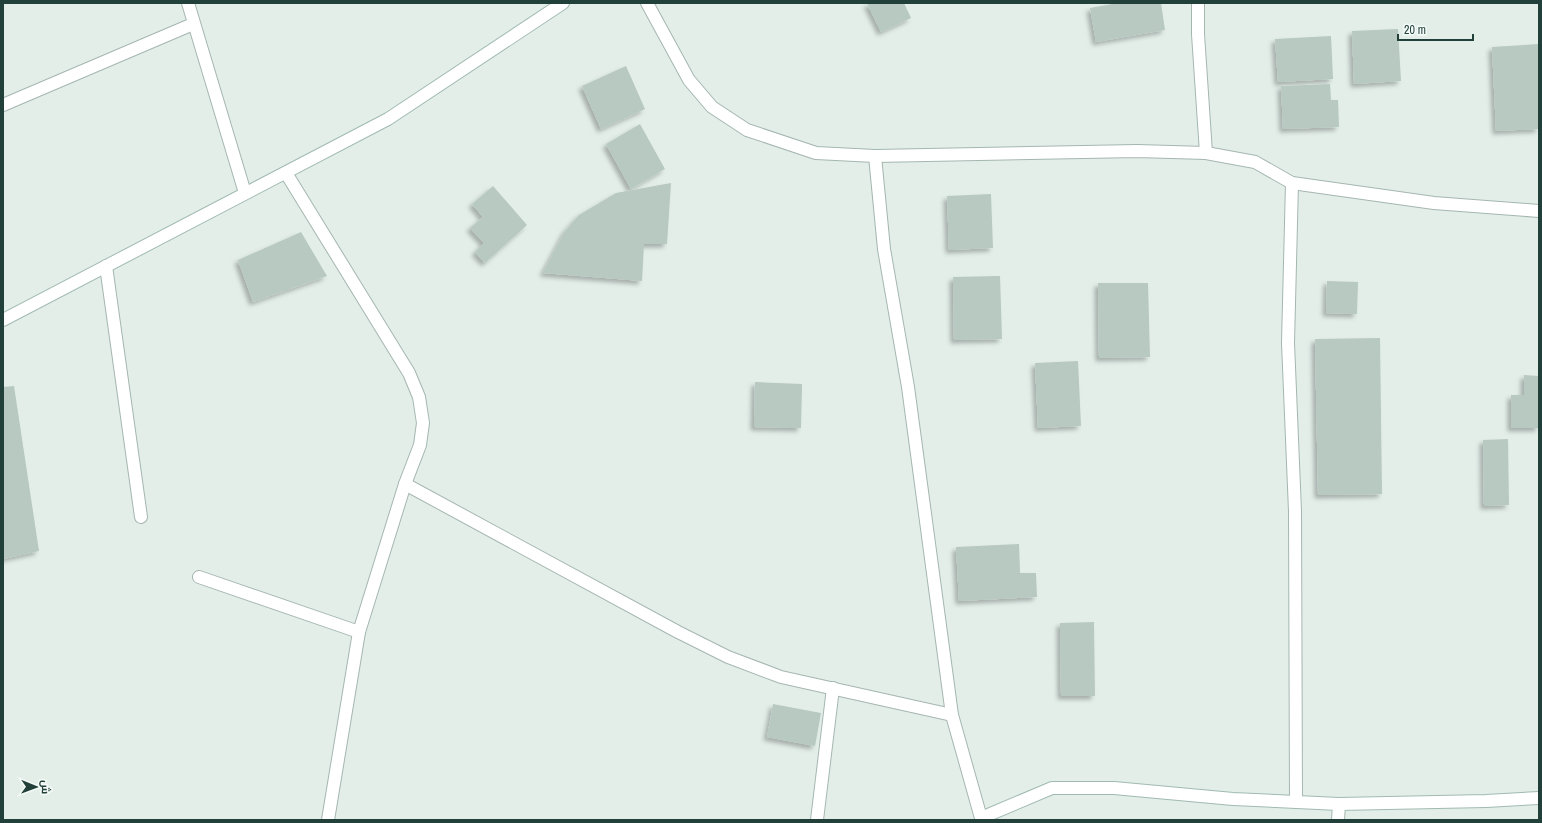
<svg xmlns="http://www.w3.org/2000/svg" width="1542" height="823" font-family="'Archivo Narrow',Cairo,sans-serif">
<style>
.building{fill:#b8c9c2;filter:url(#shadow)}
.lines{fill:none;stroke-linecap:round;stroke-linejoin:round}
.street-casing{stroke:#a5b6b1;stroke-width:14}
.secondary-casing{stroke:#a0bab2;stroke-width:14}
.street{stroke:#fff;stroke-width:12}
.secondary{stroke:#fff;stroke-width:12}
</style>
<defs>
<filter id="shadow"><feDropShadow dx="-3.5" dy="3.5" stdDeviation="2" flood-color="#0004"/></filter>
</defs>
<rect width="100%" height="100%" fill="#e3eee9"/>
<!-- building -->
<g class="building">
<polygon points="867,3 904,3 911,18 881,32"/>
<polygon points="1118,3 1161,3 1165,30 1096,42 1090,8"/>
<polygon points="1398,29 1401,81 1354,84 1352,31"/>
<polygon points="1331,36 1333,79 1278,82 1275,39"/>
<polygon points="1539,44 1539,129 1496,131 1492,47"/>
<polygon points="626,66 645,109 601,129 582,86"/>
<polygon points="1330,84 1331,100 1338,100 1339,127 1283,129 1281,86"/>
<polygon points="640,124 665,169 631,189 606,144"/>
<polygon points="671,183 667,244 644,244 642,281 543,273 565,231 579,215 616,193"/>
<polygon points="493,186 527,225 485,263 475,252 484,243 470,228 483,217 472,204"/>
<polygon points="991,194 993,248 949,250 947,196"/>
<polygon points="301,232 327,276 253,302 238,260"/>
<polygon points="1000,276 1002,339 954,340 953,277"/>
<polygon points="1327,281 1358,282 1357,314 1326,313"/>
<polygon points="1098,283 1148,283 1150,357 1099,358"/>
<polygon points="1380,338 1382,494 1318,495 1315,339"/>
<polygon points="1078,361 1081,426 1038,428 1035,363"/>
<polygon points="1524,375 1539,376 1539,428 1511,428 1511,395 1524,395"/>
<polygon points="755,382 802,384 801,428 754,427"/>
<polygon points="14,386 39,551 3,559 3,387"/>
<polygon points="1508,439 1509,505 1484,506 1483,440"/>
<polygon points="1019,544 1020,573 1036,573 1037,597 959,601 956,547"/>
<polygon points="1094,622 1095,696 1061,696 1060,623"/>
<polygon points="773,704 821,713 815,746 767,737"/>
</g>
<g class="lines">
<!-- street casing -->
<g class="street-casing">
<g id="street">
<polyline points="188,3 245,193"/>
<polyline points="647,3 689,80 712,107 747,130 816,153 875,156 884,249 908,387 952,715 981,818"/>
<polyline points="1198,3 1198,34 1206,153"/>
<polyline points="3,105 193,24"/>
<polyline points="875,156 1137,151 1206,153 1255,162 1292,183 1434,203 1539,211"/>
<polyline points="286,173 409,373 419,397 423,423 420,445 405,484 359,632 328,820"/>
<polyline points="1292,183 1288,343 1295,511 1296,802"/>
<polyline points="106,266 141,517"/>
<polyline points="405,484 678,632 728,657 781,677 952,715"/>
<polyline points="199,577 359,632"/>
<polyline points="817,820 833,688"/>
<polyline points="1338,820 1339,804"/>
</g>
</g>
<!-- secondary casing -->
<g class="secondary-casing">
<g id="secondary">
<polyline points="3,320 388,119 563,3"/>
<polyline points="981,820 981,818 1052,788 1114,788 1233,799 1339,804 1486,801 1539,798"/>
</g>
</g>
<!-- street -->
<use href="#street" class="street"/>
<!-- secondary -->
<use href="#secondary" class="secondary"/>
</g>
<!-- border -->
<rect width="1542" height="823" fill="none" stroke="#214039" stroke-width="8"/>
<!-- north arrow -->
<g transform="translate(36 787) rotate(91)" stroke="#f4faf7" stroke-width="3" paint-order="stroke">
<path d="M0-3L7 15L0 10L-7 15Z" fill="#214039"/>
<text y="-6" font-size="11" font-weight="bold" text-anchor="middle" fill="#214039">ش</text>
</g>
<!-- scale -->
<path d="M1398 34v6h75v-6" fill="none" stroke="#214039" stroke-width="2"/>
<text x="1404" y="34" font-size="12" fill="#214039" stroke="#f4faf7" stroke-width="3" paint-order="stroke">20 m</text>
</svg>
